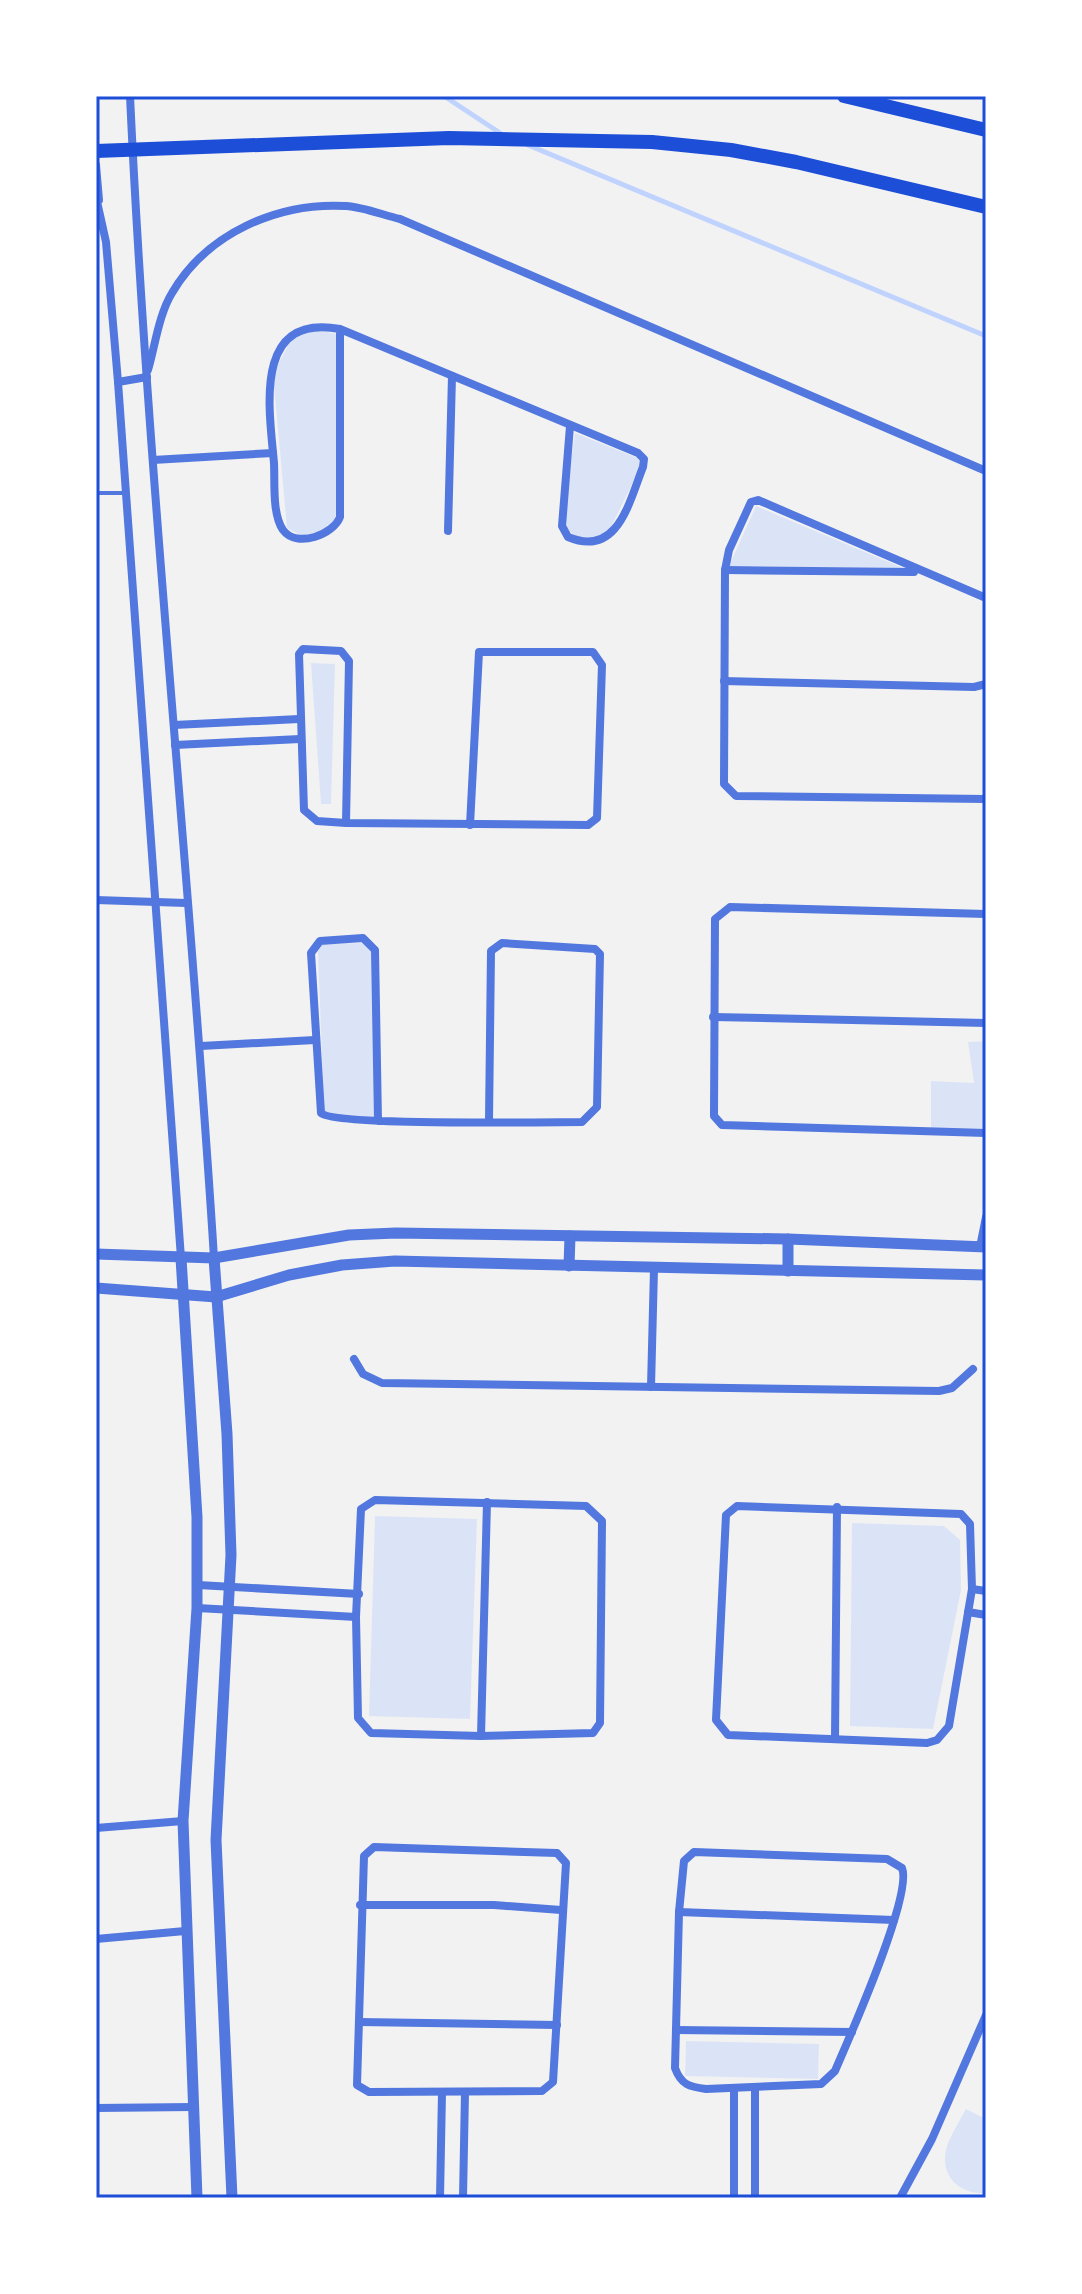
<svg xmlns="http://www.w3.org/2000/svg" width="1082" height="2294" font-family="'Roboto Serif',serif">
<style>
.green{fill:#dbe4f7}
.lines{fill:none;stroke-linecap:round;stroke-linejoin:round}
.stream{stroke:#bfd3fe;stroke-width:5}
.service{stroke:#5277de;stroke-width:4}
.minor{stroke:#5277de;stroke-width:8}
.tertiary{stroke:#5277de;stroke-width:11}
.primary{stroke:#1d4ed8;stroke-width:14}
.neatline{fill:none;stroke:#1d4ed8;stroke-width:3}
</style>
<rect width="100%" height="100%" fill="#f2f2f2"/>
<!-- green -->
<g class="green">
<polygon points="313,329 336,334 337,517 329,528 302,536 287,528 273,374 291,340"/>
<polygon points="575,433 640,459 639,470 609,531 594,541 573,535 562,521"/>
<polygon points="756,506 903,568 729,566"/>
<polygon points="311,663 335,664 331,804 321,804"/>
<polygon points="364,943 373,952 374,1118 324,1112 318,951 323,944"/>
<polygon points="986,1041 986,1129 931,1132 931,1081 974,1083 968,1042"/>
<polygon points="375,1516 477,1519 470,1719 369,1716"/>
<polygon points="852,1523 944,1526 960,1540 961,1590 933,1729 850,1726"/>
<polygon points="686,2041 819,2044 818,2079 685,2076"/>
<path d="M966,2109L986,2119V2193C957,2195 937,2173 948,2143C953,2131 960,2120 966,2109Z"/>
</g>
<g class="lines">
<!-- stream -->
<g class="stream">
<polyline points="444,96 500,133"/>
<polyline points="528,145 986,336"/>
</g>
<!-- service -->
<polyline class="service" points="96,493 126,493"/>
<!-- minor -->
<g class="minor">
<path d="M130,96C148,484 190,871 214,1258"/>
<polyline points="96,165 99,200"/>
<polyline points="96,197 106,242 118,382 181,1258"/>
<path d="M340,329V517C334,534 297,549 283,530C272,514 275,483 274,463C269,408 253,313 340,329L638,453L644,459L643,467C629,502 618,558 568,537L562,526L570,426"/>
<path d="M148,370C155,346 159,314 172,293C207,233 278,202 346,206C363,207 383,215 400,219L986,471"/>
<polyline points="118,382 147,377"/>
<polyline points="153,460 273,453"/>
<polyline points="448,531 452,376"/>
<polyline points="725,570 914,572"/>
<polyline points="986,598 758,500 751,502 729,550 725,570 724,784 736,796 986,799"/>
<polyline points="724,681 974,687 986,684"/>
<polyline points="174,725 299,719"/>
<polyline points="175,745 300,739"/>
<polyline points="346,823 349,661 341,651 303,649 299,654 304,810 317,821 346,823 588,825 597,818 602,665 593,652 479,652 470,825"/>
<polyline points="96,900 186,903"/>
<polyline points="986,914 730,907 715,919 714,1116 722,1125 986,1133"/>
<polyline points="713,1017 986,1023"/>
<polyline points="201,1046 315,1040"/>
<path d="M378,1121L375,950L363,938L320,941L311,953L321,1113C333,1126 549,1122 582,1122L597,1107L600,954L595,949L502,943L491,951L489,1121"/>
<polyline points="980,1247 986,1217"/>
<polyline points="354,1359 363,1374 382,1383 939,1391 952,1388 973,1369"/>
<polyline points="651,1387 654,1269"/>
<polygon points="375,1500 586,1506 602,1521 600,1723 593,1733 481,1736 371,1733 358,1718 356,1617 361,1509"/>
<polygon points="737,1506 961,1514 970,1524 972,1589 949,1726 937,1740 927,1743 728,1735 716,1720 726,1515"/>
<polyline points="198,1585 359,1594"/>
<polyline points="972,1589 986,1591"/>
<polyline points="197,1608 356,1617"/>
<polyline points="968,1612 986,1615"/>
<polyline points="481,1736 487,1502"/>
<polyline points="835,1739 837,1507"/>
<polyline points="96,1828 183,1821"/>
<polygon points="374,1847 557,1853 566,1863 553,2082 542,2091 369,2092 357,2085 364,1856"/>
<path d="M694,1852L887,1859L902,1868C913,1895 849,2038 835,2071L821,2084L706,2089C690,2087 681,2085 675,2068L679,1912L684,1861Z"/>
<polyline points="360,1905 494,1905 561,1910"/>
<polyline points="679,1912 894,1920"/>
<polyline points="96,1939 185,1931"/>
<polyline points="359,2022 557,2025"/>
<polyline points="676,2030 852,2032"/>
<polyline points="734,2089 734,2198"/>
<polyline points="755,2089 755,2198"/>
<polyline points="96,2108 193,2107"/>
<polyline points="440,2198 442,2092"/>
<polyline points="463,2198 465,2092"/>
<polyline points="900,2198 932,2139 986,2015"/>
</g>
<!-- tertiary -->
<g class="tertiary">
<polyline points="96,1254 214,1258 349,1235 396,1233 788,1239 986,1247"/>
<polyline points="181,1258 197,1517 197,1608 183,1821 197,2198"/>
<polyline points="214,1258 227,1434 231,1555 216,1840 232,2198"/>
<polyline points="569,1266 570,1236"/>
<polyline points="788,1271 788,1239"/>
<polyline points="96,1288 216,1297 289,1275 342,1265 395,1261 986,1275"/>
</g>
<!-- primary -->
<g class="primary">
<polyline points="844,96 986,130"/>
<polyline points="96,151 449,138 652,142 731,150 796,162 986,207"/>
</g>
</g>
<!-- border -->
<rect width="1082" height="2294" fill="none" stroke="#ffffff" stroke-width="196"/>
<rect x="98" y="98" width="886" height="2098" class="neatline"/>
</svg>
